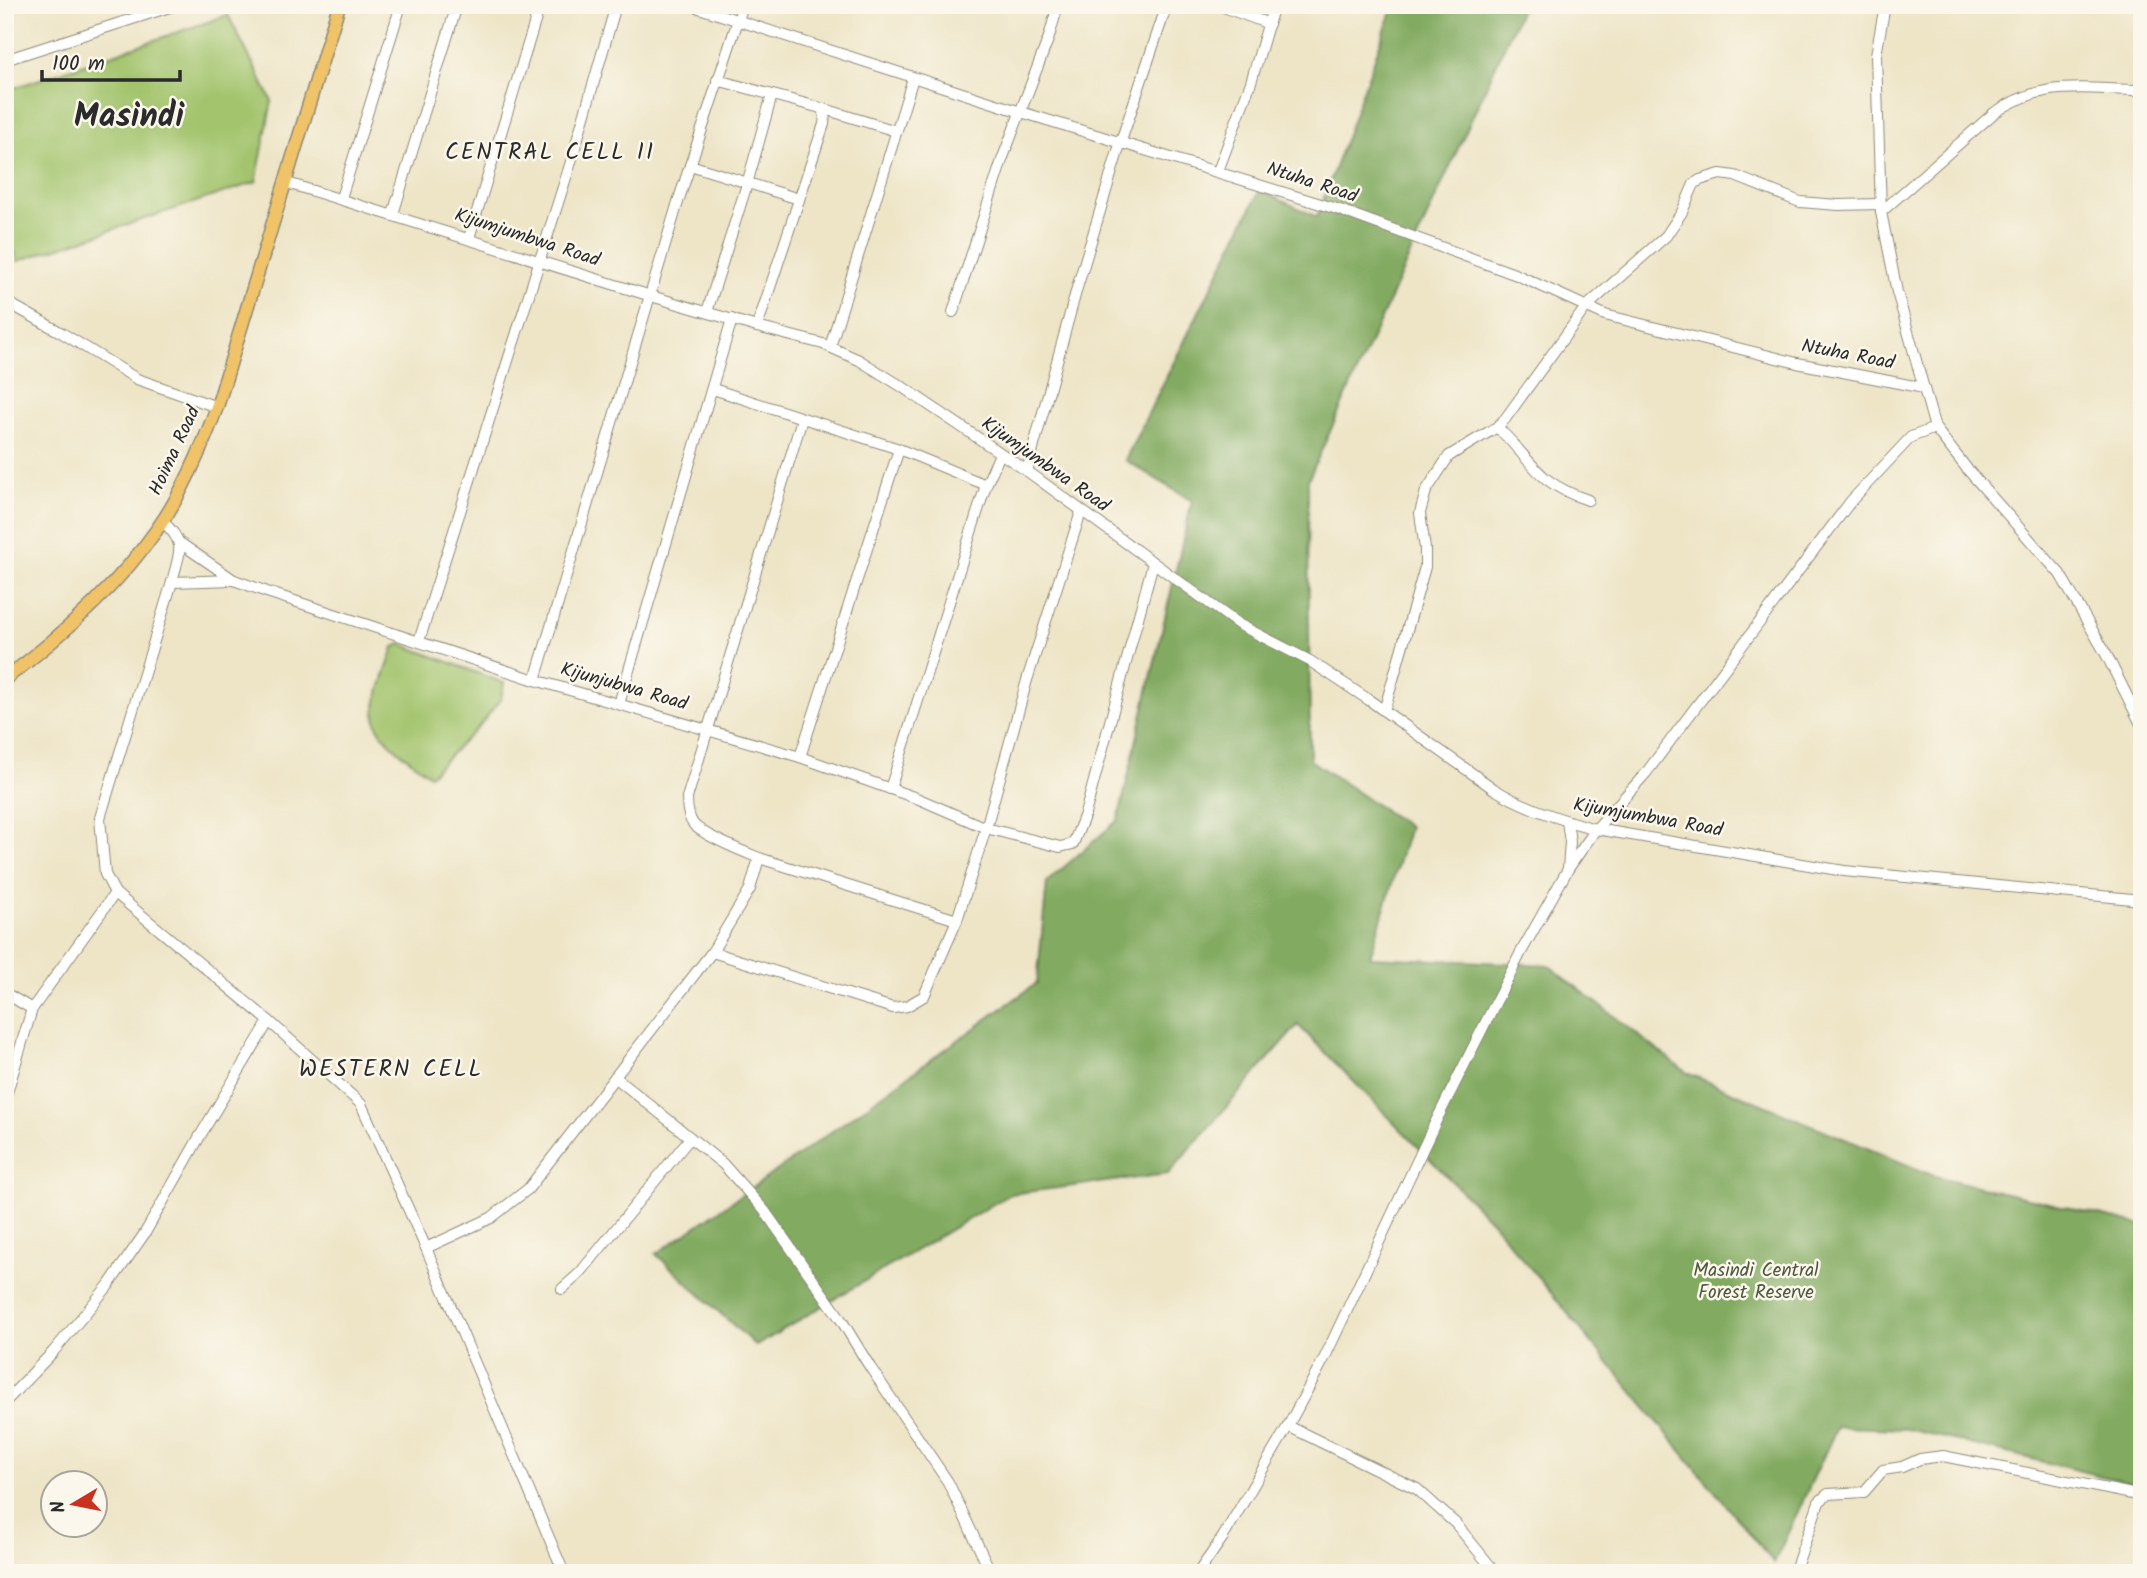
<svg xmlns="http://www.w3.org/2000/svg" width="2147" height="1578" font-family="Kalam,sans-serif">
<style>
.green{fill:#a3c46d;stroke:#67784c;stroke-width:2}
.forest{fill:#82aa60;stroke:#566a46;stroke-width:2}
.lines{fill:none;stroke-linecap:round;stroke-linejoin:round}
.minor-casing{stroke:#8c8879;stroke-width:12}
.major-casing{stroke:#8c8879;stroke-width:15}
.minor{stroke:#fff;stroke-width:10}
.major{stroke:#f0c369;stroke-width:12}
.labels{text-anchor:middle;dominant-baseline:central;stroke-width:5;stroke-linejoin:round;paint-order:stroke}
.street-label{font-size:19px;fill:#2b2b2b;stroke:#fbf7ec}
.park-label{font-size:19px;fill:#4f593f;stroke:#fbf7ec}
.quarter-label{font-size:23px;letter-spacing:2px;fill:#2b2b2b;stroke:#fbf7ec}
.town-label{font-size:33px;font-weight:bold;fill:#2b2b2b;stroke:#fbf7ec}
</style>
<rect width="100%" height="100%" fill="#fbf7ec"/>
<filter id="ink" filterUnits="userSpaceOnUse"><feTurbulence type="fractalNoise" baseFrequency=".0143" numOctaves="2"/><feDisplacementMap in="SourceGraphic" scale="14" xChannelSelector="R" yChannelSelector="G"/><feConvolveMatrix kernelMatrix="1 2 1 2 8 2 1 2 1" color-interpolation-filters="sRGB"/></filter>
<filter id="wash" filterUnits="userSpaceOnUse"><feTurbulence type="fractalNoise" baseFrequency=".00686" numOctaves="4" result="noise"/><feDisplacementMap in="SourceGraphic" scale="28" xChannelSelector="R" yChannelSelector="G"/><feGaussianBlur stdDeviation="1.57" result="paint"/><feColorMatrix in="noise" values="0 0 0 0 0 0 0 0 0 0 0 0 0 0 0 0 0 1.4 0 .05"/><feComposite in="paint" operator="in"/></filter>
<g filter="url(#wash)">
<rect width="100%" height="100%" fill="#eee5c7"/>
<!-- green -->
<g class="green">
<polygon points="228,15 272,101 256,182 18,261 5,227 5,91"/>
<path d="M401,644L504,683L501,699L479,726L430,775C415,764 381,741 376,722C371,705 389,665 394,647Z"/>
</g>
<!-- forest -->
<polygon class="forest" points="1394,5 1523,5 1308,480 1310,760 1409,827 1370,957 1548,965 1687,1073 1934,1176 2142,1225 2142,1486 1908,1429 1837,1427 1774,1563 1493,1223 1298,1025 1168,1174 1010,1194 756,1346 656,1254 792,1160 1037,983 1047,882 1118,820 1192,501 1125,460 1260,190 1317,217"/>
</g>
<g filter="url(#ink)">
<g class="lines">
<!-- minor casing -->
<g class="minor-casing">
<g id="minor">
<polyline points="690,5 1021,112 1337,209 1517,275 1605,315 1797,363 1924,388"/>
<polyline points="1218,5 1269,24"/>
<polyline points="1885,5 1876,55 1881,212 1897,292 1935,428 1968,470 2060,574 2106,654 2142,726"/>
<polyline points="5,60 176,5"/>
<polyline points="717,80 821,108 825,115 824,124 757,327"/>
<polyline points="821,108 896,131"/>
<polyline points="690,165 799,199"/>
<polyline points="1218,171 1251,82 1274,5"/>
<path d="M284,182L651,296L757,327L823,344L859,360L901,386L1027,471L1238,624L1310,661L1369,700L1494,789C1525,808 1561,820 1596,829L1844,871L2142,900"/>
<polyline points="341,198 401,5"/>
<path d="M1881,212L1994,113C2046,78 2084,90 2142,90"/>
<polyline points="393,214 457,5"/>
<polyline points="469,238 540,5"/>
<polyline points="5,301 62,333 137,379 217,407"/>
<polyline points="707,312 747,184 772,95"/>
<polyline points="953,312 1002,160 1049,37 1058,5"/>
<polyline points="830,347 913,78"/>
<polyline points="713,389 899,449 986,485"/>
<path d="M1497,427C1533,461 1536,483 1588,500"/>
<polyline points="1027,471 1077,288 1121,141 1167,5"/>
<path d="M162,521C188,544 179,552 172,582L100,818L105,874L115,893L269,1021L361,1104L426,1248L564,1573"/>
<polyline points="180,543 234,580 267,592 535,680 800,757 919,799 986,828 1060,847 1073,844 1085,814 1153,563"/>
<polyline points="172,582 234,580"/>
<polyline points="419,641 570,165 616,5"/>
<polyline points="535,680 678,202 743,5"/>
<polyline points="619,704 732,319"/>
<polyline points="1384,711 1425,567 1425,549 1420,513 1426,491 1449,456 1497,427 1505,419 1586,307 1666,236 1682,212 1694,184 1700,180 1720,174 1735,176 1800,202 1838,205 1880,204"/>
<polyline points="800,757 899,449"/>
<polyline points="890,789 986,485 1000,454"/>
<polyline points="1567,821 1570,842 1568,869"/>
<polyline points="759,858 957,920"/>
<polyline points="712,952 893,1008 907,1006 924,996 957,920 986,828 1027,680 1081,512"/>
<polyline points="5,993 32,1009"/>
<polyline points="615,1077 723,1164 764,1210 840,1318 870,1367 948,1482 991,1573"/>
<polyline points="5,1099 32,1009 115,893"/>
<path d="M426,1248L491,1218L528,1189L712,952L750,889L759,858C744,852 705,836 694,825C688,818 687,807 687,798L802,419"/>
<polyline points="562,1289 580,1273 690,1138"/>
<polyline points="5,1402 53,1352 108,1286 145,1233 200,1136 269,1021"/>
<polyline points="1288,1426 1417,1489 1456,1524 1496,1573"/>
<polyline points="1198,1573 1223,1537 1288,1426 1324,1359 1436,1121 1520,954 1568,869 1596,829 1646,773 1851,501 1911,437 1935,428"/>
<polyline points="1794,1573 1819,1502 1828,1494 1864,1492 1883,1470 1902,1467 1920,1459 1943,1456 2142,1496"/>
</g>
</g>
<!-- major casing -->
<g class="major-casing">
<path id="major" d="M5,679C62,636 117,587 158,528C184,491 202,448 217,407L339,5"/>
</g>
<!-- minor -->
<use href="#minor" class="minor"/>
<!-- major -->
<use href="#major" class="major"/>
</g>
</g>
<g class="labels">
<!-- street labels -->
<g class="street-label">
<text transform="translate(1312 183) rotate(18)">Ntuha Road</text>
<text transform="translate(527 238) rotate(18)">Kijumjumbwa Road</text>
<text transform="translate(1848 355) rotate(11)">Ntuha Road</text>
<text transform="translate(175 451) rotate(-65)">Hoima Road</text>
<text transform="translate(1045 465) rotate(35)">Kijumjumbwa Road</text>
<text transform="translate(624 687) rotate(16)">Kijunjubwa Road</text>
<text transform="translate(1648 818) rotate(10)">Kijumjumbwa Road</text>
</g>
<!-- park labels -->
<g class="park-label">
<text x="1756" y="1271">Masindi Central<tspan x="1756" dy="22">Forest Reserve</tspan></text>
</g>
<!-- quarter labels -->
<g class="quarter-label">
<text x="550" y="153">CENTRAL CELL II</text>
<text x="391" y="1070">WESTERN CELL</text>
</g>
<!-- town labels -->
<g class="town-label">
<text x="129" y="117">Masindi</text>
</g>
</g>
<!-- margin -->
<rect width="2147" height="1578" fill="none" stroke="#fbf7ec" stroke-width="28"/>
<!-- north arrow -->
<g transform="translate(74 1504) rotate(260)"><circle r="33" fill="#fbf7ec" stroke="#a8a59f" stroke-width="2"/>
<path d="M0-5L12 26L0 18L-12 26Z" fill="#c8321e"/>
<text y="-10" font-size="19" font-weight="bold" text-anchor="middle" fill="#2b2b2b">N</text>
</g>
<!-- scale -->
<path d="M42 70v10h138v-10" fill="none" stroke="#2b2b2b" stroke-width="3.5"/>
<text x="52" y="70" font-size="21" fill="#2b2b2b" stroke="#fbf7ec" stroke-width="5" paint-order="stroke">100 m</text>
</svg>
